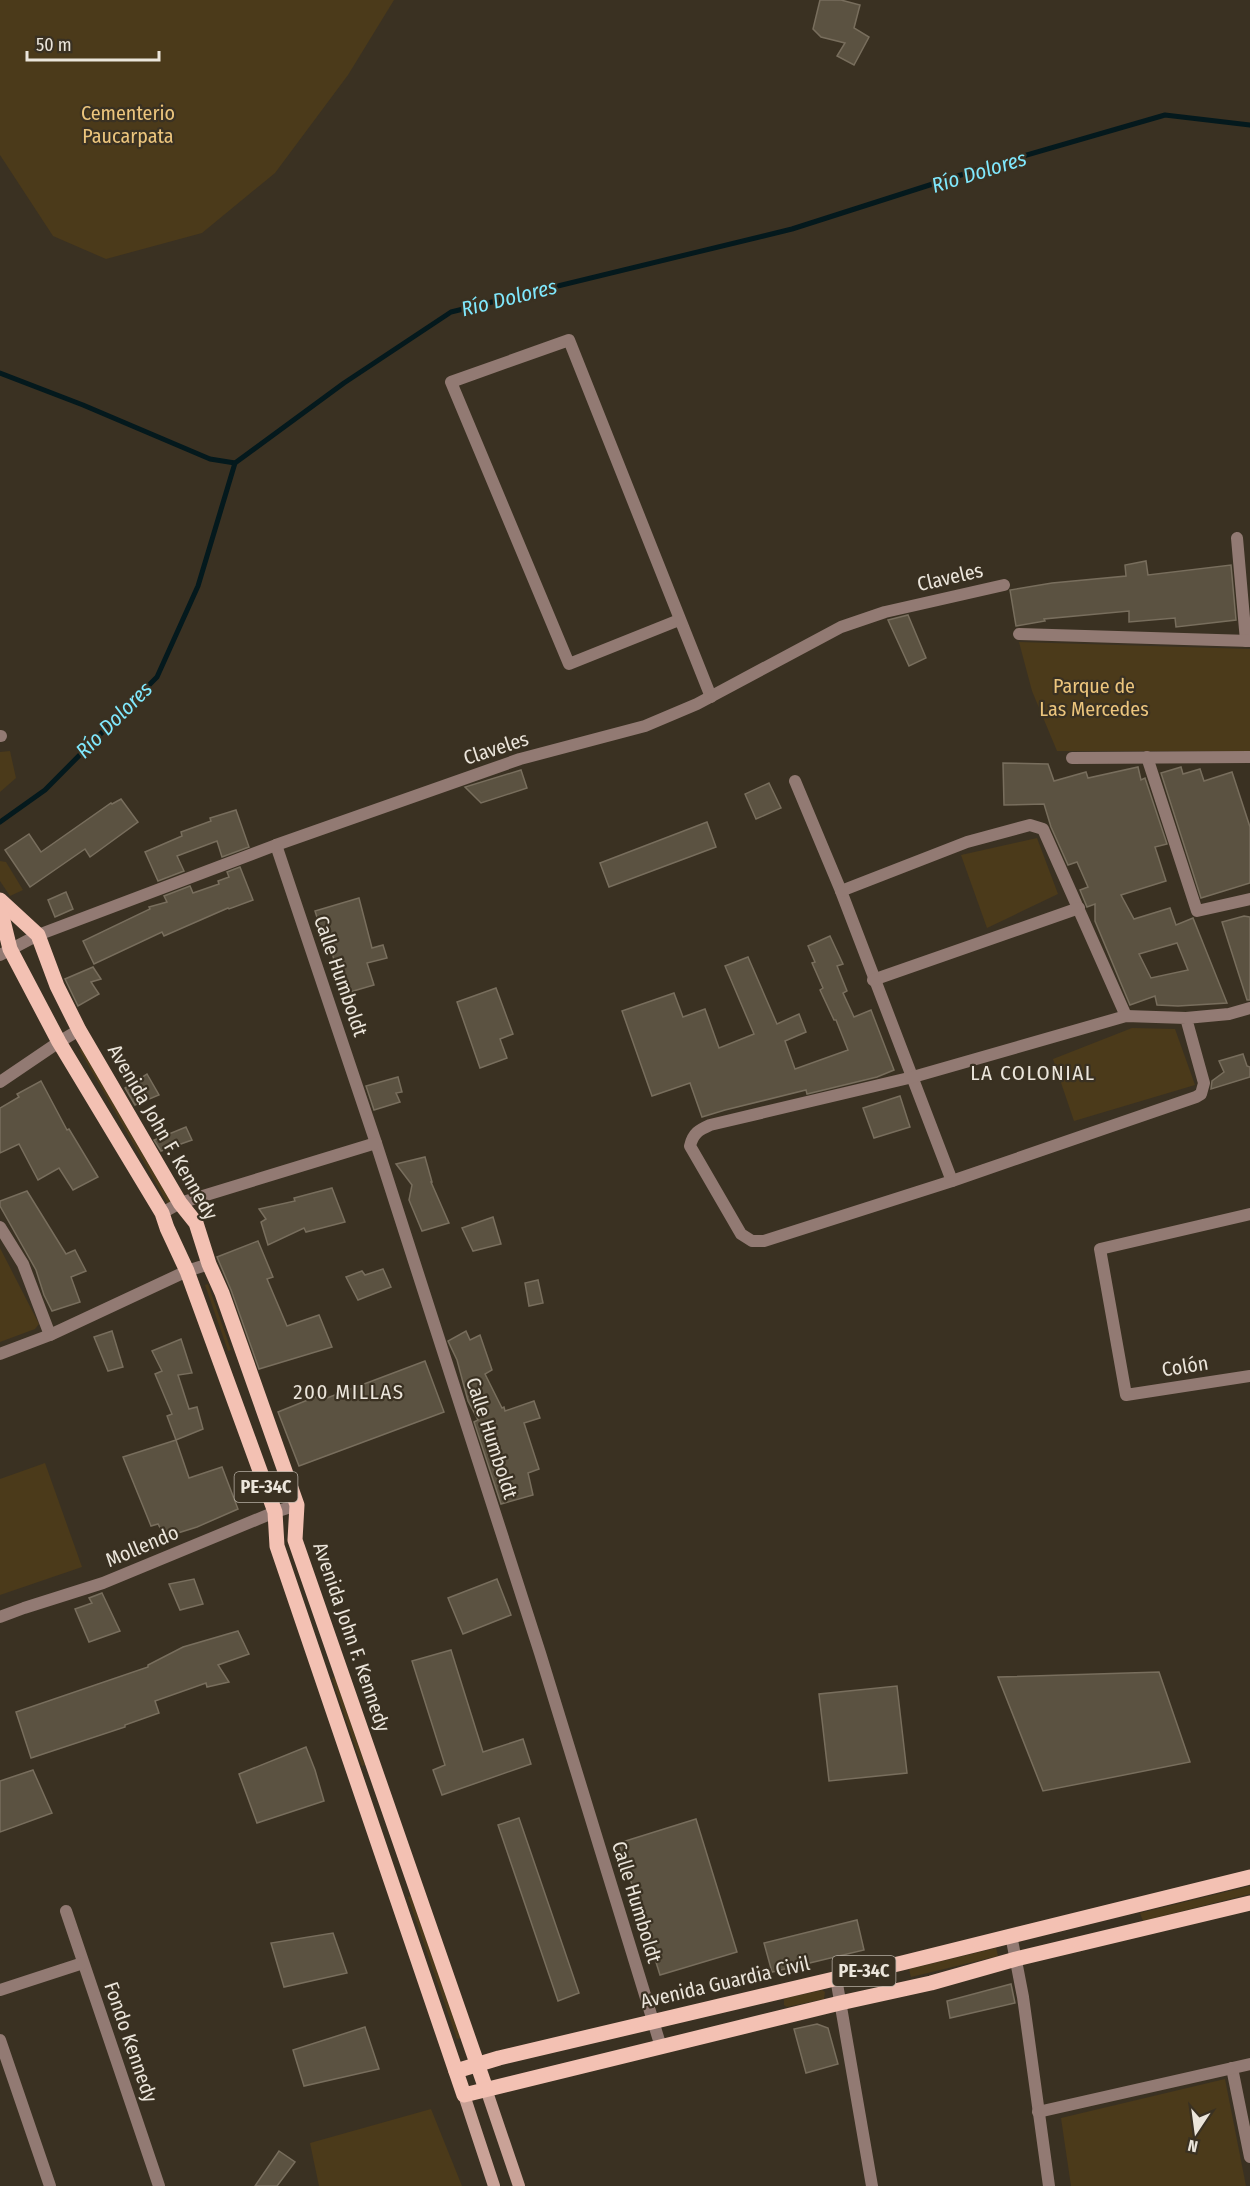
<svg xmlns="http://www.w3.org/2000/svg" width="1250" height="2186" font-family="'Fira Sans Condensed',sans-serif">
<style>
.green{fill:#4b3a1a}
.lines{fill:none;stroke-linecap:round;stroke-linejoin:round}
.stream{stroke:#04191d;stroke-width:5}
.building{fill:#5b5241;stroke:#786e5d;stroke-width:1.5;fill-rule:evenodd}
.minor{stroke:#927a73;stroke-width:12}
.secondary{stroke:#c9a297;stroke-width:12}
.primary{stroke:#f3c1b3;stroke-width:15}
.labels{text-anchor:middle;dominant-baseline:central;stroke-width:4.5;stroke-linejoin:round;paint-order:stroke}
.shield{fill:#3a3122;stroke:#b6afa4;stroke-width:1.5}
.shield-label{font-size:18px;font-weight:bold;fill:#ebe5db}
.park-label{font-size:20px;fill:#ecc57d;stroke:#3a3122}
.street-label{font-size:20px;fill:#ebe5db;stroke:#3a3122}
.water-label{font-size:21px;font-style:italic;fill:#80e9fe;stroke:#3a3122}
.neighbourhood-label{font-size:21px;letter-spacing:1.5px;fill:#ebe5db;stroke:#3a3122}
</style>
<rect width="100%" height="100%" fill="#3a3122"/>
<!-- green -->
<g class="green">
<polygon points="0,0 394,0 348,75 275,173 202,233 106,259 53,236 0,155"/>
<polygon points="1019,642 1250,649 1250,751 1057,751 1032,691"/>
<polygon points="10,751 16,778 0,792 0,752"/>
<polygon points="1037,838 1058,894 987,928 961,855"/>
<polygon points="0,861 6,862 23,890 10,896 0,881"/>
<polygon points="1132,1028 1175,1029 1195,1085 1074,1121 1053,1059"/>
<polygon points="84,1048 172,1202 168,1204 79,1049"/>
<polygon points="0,1248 39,1324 35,1329 0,1342"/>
<polygon points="208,1284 231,1350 228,1351 205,1285"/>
<polygon points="45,1463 82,1567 0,1595 0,1479"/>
<polygon points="335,1677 365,1765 362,1766 332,1678"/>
<polygon points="1250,1886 1250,1894 1143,1921 1140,1913"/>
<polygon points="411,1896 461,2038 457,2039 408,1897"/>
<polygon points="996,1948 998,1956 911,1977 909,1969"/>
<polygon points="822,1990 825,1992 824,1999 787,2007 784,2005 784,2000 786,1998"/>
<polygon points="1225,2079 1246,2186 1071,2186 1061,2118"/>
<polygon points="431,2109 462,2186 319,2186 310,2143"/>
</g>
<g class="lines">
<!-- stream -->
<g class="stream">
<polyline points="0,373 83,405 210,459 235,463"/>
<polyline points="0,822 45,790 157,677 198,586 235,463 344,383 451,312 792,229 989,166 1165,115 1250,125"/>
</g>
</g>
<!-- building -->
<g class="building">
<polygon points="820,0 841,0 860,5 854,28 869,37 854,65 837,56 845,43 821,37 813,29"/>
<polygon points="1146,561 1148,575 1231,565 1236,620 1176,627 1175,618 1129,622 1129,611 1044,619 1045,621 1016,626 1010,590 1052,583 1126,576 1125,565"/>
<polygon points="908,615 926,658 909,666 888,620"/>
<path d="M1003,763L1048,764L1054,781L1086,772L1088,778L1138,767L1141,780L1145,778L1167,844L1155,847L1166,881L1121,895L1134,919L1170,908L1176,925L1193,918L1227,1003L1178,1006L1157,1005L1155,996L1130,1005L1095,921V904L1087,907L1080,890L1088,887L1077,862L1068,865L1051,827L1044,804L1004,805ZM1177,943L1188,970L1151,978L1139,954Z"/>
<polygon points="1181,767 1183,774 1200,769 1204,781 1232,772 1250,827 1250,883 1201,898 1161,773"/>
<polygon points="521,770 527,788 481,803 465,787"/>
<polygon points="769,783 781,808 756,819 745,794"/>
<polygon points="121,799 138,822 97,852 90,857 85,849 30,887 5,850 29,834 41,852 111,803 112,804"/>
<polygon points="236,810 249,847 222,857 217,841 177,856 184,871 158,881 145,852 182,836 181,832 211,821 210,818"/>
<polygon points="707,822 716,847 609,887 600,863"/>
<polygon points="240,867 253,900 229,909 228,908 164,936 162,932 94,964 83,941 150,909 149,907 167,902 164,896 190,886 193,893 219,884 218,881 229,877 227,872"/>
<polygon points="66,892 73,909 55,917 48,900"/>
<polygon points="359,898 372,948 383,945 387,958 367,963 374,985 343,994 325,926 320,927 315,911"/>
<polygon points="1244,916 1250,917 1250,1000 1247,1000 1222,922"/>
<polygon points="830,936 843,964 837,966 847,991 843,993 854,1017 871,1010 894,1070 877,1077 807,1094 806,1090 725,1110 702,1117 690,1083 652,1096 622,1011 674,993 683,1017 705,1009 719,1048 754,1034 725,966 748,957 777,1024 799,1014 806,1032 785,1041 795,1069 848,1050 836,1020 834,1020 820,990 823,988 812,963 815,962 808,946"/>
<polygon points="93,967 101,979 91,982 99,994 78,1006 65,979"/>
<polygon points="496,988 513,1034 500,1039 507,1058 480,1068 457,1002"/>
<polygon points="1243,1054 1247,1066 1250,1067 1250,1077 1211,1089 1212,1081 1224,1072 1219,1061"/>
<polygon points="147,1074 159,1095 135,1105 125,1088"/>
<polygon points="398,1077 402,1092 396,1093 400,1102 374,1110 366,1086"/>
<polygon points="41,1081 67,1130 69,1129 98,1177 73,1190 59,1168 38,1180 19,1144 0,1153 0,1108 19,1097 17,1094"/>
<polygon points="900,1096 910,1127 874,1138 863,1108"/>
<polygon points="186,1127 192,1140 161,1151 154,1140"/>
<polygon points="425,1157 432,1182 431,1182 449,1223 422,1231 409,1200 412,1185 396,1164"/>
<polygon points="332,1188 345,1222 306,1232 304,1228 268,1245 261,1222 266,1219 259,1209 295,1201 294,1198"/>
<polygon points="27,1191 66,1254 75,1250 86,1271 71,1277 80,1302 52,1311 44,1295 36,1270 0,1206 0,1201"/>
<polygon points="493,1217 501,1244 473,1251 462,1228"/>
<polygon points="258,1241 273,1277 267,1279 287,1326 319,1315 332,1347 259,1369 231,1290 217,1257"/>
<polygon points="383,1269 391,1287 358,1300 346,1277 362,1271 365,1275"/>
<polygon points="538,1280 543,1303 529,1306 525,1283"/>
<polygon points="112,1331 123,1367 108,1371 94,1337"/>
<polygon points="466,1331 470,1340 480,1335 492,1370 485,1374 502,1408 504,1407 505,1411 534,1401 540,1418 524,1423 539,1469 528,1473 533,1495 501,1504 474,1422 478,1420 468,1401 457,1360 448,1341"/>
<polygon points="181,1339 192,1373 178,1375 189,1409 197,1407 203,1429 176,1440 167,1416 172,1414 155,1374 162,1371 152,1351"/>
<polygon points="425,1361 444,1412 299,1466 278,1412 325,1393 327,1398"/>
<polygon points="176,1440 189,1478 222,1467 238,1509 197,1527 165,1537 158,1524 151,1526 123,1457"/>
<polygon points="194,1579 203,1604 180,1610 169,1584"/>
<polygon points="497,1579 511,1615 463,1634 448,1598"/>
<polygon points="102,1593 120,1631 89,1642 75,1609 92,1603 89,1598"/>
<polygon points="238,1631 249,1654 218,1665 229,1682 207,1687 206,1683 155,1701 159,1713 125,1725 125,1727 31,1758 16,1712 148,1667 148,1665 183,1647"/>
<polygon points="451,1650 483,1752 523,1739 531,1764 442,1795 433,1770 445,1765 412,1661"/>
<polygon points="1159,1672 1190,1762 1043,1791 998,1677"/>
<polygon points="897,1686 907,1773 829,1781 819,1694"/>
<polygon points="306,1747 315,1770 324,1801 257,1823 239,1774"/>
<polygon points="33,1770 52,1813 0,1832 0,1781"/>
<polygon points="519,1818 579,1993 558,2001 498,1825"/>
<polygon points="696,1819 737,1952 660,1975 619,1843"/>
<polygon points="857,1920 864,1950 772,1972 764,1943"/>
<polygon points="333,1933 347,1973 284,1987 271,1943"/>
<polygon points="1011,1984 1015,2003 950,2018 947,2001"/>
<polygon points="817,2024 828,2028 838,2064 806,2073 794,2029"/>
<polygon points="365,2027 379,2069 304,2086 293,2050"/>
<polygon points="279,2151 295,2162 277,2186 255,2186"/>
</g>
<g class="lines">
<!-- minor -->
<g class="minor">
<polyline points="1237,538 1246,641"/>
<polyline points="679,620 569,664 451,382 569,340 711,697"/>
<polyline points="1019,634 1250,641"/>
<polyline points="0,736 1,736"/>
<polyline points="1147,757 1197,911 1250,899"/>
<polyline points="1072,758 1250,757"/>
<polyline points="795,781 841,891 952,1181"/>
<polyline points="276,845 376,1143 540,1653 661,2047"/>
<polyline points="841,891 967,842 1030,825 1043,829 1126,1016"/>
<polyline points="0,955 38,935 276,845 520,759 645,726 697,704 841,627 885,612 1004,585"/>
<polyline points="873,980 1079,908"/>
<path d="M1186,1018L1204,1083L1201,1094L1196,1097L952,1181L764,1241H752L741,1234L690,1146C693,1133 699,1130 710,1125L913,1077L1126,1016L1186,1018L1229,1014L1250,1008"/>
<polyline points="0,1082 59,1042 79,1030"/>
<polyline points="162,1213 180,1203 376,1143"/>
<polyline points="1250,1214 1100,1249 1126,1395 1250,1376"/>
<polyline points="0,1227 23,1264 50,1335"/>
<polyline points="0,1354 50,1335 187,1271 209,1264"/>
<polyline points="0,1617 24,1608 103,1583 275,1512 297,1505"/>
<polyline points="66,1911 159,2186"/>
<polyline points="1011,1935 1023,1997 1049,2186"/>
<polyline points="836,1978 872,2186"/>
<polyline points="0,1990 83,1963"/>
<polyline points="0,2040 50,2186"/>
<polyline points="1232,2068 1250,2157"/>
<polyline points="1038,2112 1250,2064"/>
</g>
<!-- secondary -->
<g class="secondary">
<polyline points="486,2089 519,2186"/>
<polyline points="464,2095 494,2186"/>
</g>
<!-- primary -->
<g class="primary">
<polyline points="0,900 38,935 57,986 79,1030 180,1203 196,1223 209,1264 222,1293 297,1505 295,1540 486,2089"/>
<polyline points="0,908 10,949 59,1042 162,1213 167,1228 187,1271 275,1512 277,1546 464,2095 840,2003 931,1983 1016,1959 1250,1903"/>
<polyline points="456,2071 499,2058 902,1963 1250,1877"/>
</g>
</g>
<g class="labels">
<!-- shield labels -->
<g class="shield">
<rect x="234.5" y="1472" width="63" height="30" rx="4.5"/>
<rect x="832.5" y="1956" width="63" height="30" rx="4.5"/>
</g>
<g class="shield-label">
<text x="266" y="1487">PE-34C</text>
<text x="864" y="1971">PE-34C</text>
</g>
<!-- park labels -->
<g class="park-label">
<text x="128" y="113">Cementerio<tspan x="128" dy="23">Paucarpata</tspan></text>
<text x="1094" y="686">Parque de<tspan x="1094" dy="23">Las Mercedes</tspan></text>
</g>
<!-- street labels -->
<g class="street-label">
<text transform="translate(950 577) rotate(-13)">Claveles</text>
<text transform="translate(496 748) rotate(-18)">Claveles</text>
<text transform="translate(341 976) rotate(71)">Calle Humboldt</text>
<text transform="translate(163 1132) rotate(60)">Avenida John F. Kennedy</text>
<text transform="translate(1185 1366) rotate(-9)">Colón</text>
<text transform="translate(492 1438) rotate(72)">Calle Humboldt</text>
<text transform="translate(142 1546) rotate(-23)">Mollendo</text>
<text transform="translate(352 1637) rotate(71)">Avenida John F. Kennedy</text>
<text transform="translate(637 1902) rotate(73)">Calle Humboldt</text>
<text transform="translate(725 1982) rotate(-13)">Avenida Guardia Civil</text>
<text transform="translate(131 2042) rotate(71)">Fondo Kennedy</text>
</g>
<!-- water labels -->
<g class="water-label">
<text transform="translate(979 172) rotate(-17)">Río Dolores</text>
<text transform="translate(509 298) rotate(-14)">Río Dolores</text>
<text transform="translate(114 720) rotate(-45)">Río Dolores</text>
</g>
<!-- neighbourhood labels -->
<g class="neighbourhood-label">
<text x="1033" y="1073">LA COLONIAL</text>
<text x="349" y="1392">200 MILLAS</text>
</g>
</g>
<!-- north arrow -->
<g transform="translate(1196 2132) rotate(193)" stroke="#3a3122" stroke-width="4.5" paint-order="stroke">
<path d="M0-4.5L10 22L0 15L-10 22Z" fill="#ebe5db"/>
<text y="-9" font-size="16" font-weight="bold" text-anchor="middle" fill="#ebe5db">N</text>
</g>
<!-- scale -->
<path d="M27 51v9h132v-9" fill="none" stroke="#ebe5db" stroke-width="3"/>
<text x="36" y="51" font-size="18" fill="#ebe5db" stroke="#3a3122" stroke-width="4.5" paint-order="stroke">50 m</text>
</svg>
